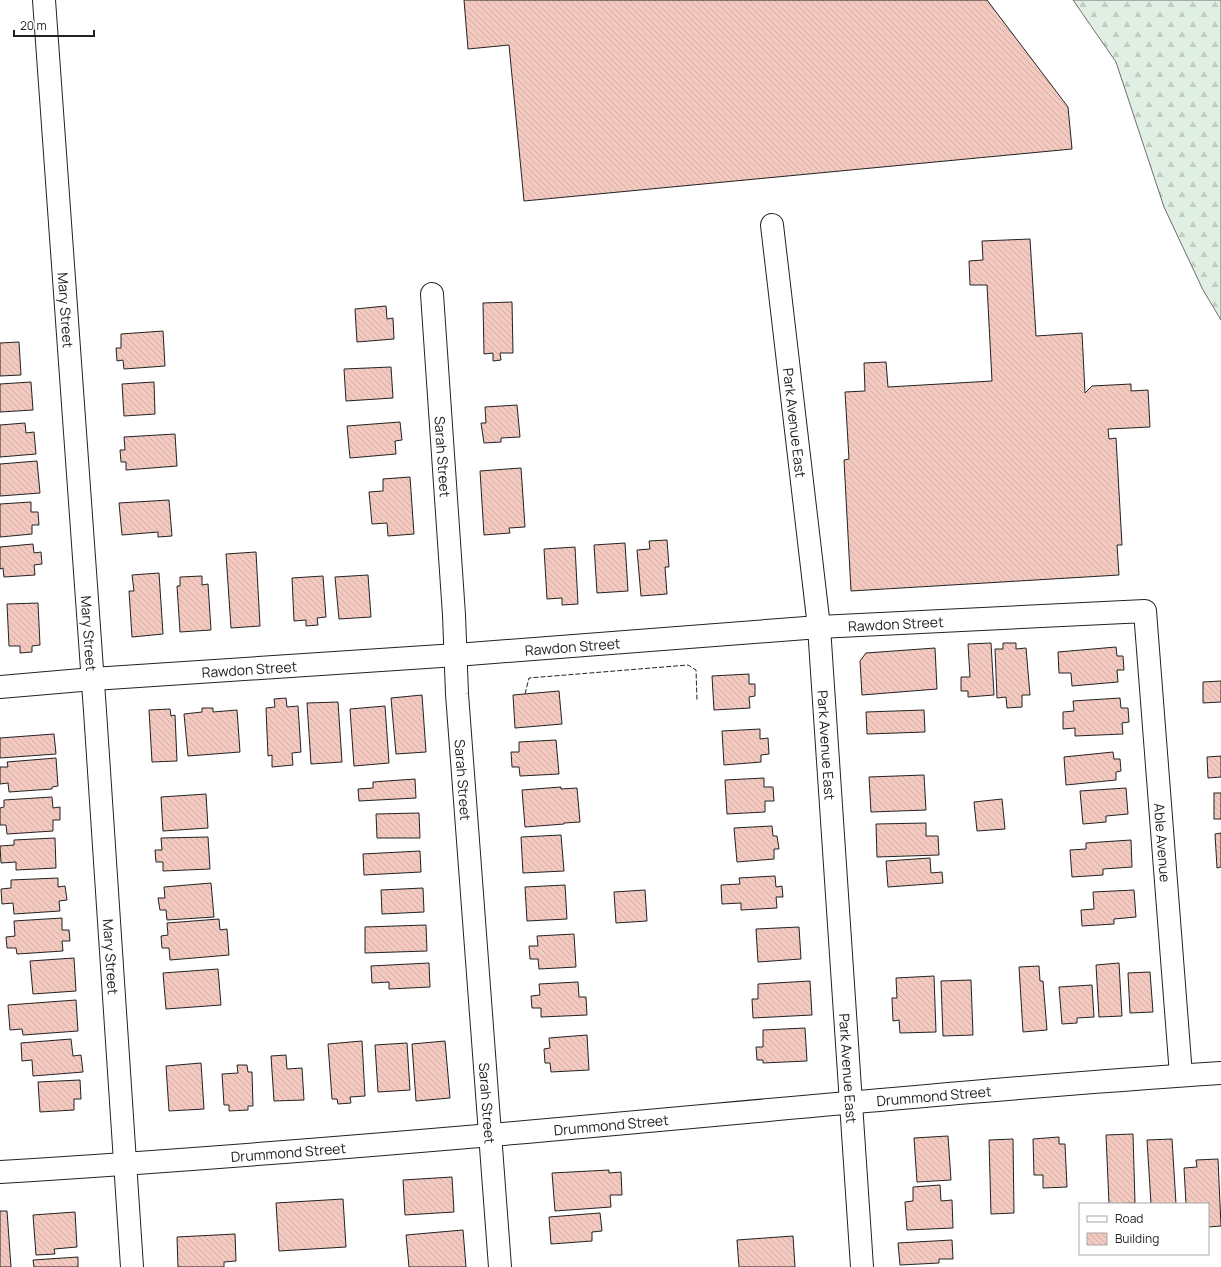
<svg xmlns="http://www.w3.org/2000/svg" width="1221" height="1267" font-family="Manrope,sans-serif">
<style>
.forest{fill:url(#forest-firs);stroke:#6f6f6f}
.building{fill:url(#building-back-hatch);stroke:#222}
.lines{fill:none;stroke-linecap:round;stroke-linejoin:round}
.minor-casing{stroke:#222;stroke-width:24}
.minor{stroke:#fff;stroke-width:22}
.fence{stroke:#222;stroke-width:1;stroke-dasharray:5 2;stroke-linecap:butt}
.labels{text-anchor:middle;dominant-baseline:central;stroke-width:3;stroke-linejoin:round;paint-order:stroke}
.street-label{font-size:14px;fill:#222;stroke:#fff}
</style>
<defs>
<pattern id="forest-firs" width="22" height="20" patternUnits="userSpaceOnUse"><rect width="22" height="20" fill="#e0efe3"/><path d="M5 1l3.5 6h-7zM16 11l3.5 6h-7z" fill="#c0cdc2"/></pattern>
<pattern id="building-back-hatch" width="6" height="6" patternUnits="userSpaceOnUse"><rect width="6" height="6" fill="#f3c9c0"/><path d="M-1 5l2 2M0 0l6 6M5-1l2 2" fill="none" stroke="#d0aca5"/></pattern>
</defs>
<rect width="100%" height="100%" fill="#fff"/>
<!-- forest -->
<polygon class="forest" points="1073,0 1221,0 1221,320 1203,290 1164,207 1116,62"/>
<!-- building -->
<g class="building">
<polygon points="464,0 987,0 1068,107 1072,149 524,201 509,45 468,49"/>
<polygon points="1030,239 1036,336 1082,333 1085,393 1092,386 1131,384 1131,391 1148,390 1150,427 1108,429 1109,439 1116,438 1122,545 1117,545 1119,575 851,591 844,460 849,459 845,392 865,391 864,363 886,362 888,387 992,381 987,285 970,285 969,261 983,260 982,241"/>
<polygon points="512,302 513,353 500,353 501,360 493,361 493,353 484,354 483,303"/>
<polygon points="386,306 387,319 393,318 394,339 357,342 355,309"/>
<polygon points="163,331 165,366 124,369 123,360 117,361 116,348 121,348 121,334"/>
<polygon points="19,342 21,375 0,376 0,343"/>
<polygon points="391,367 393,398 346,401 344,369"/>
<polygon points="31,382 33,410 0,412 0,384"/>
<polygon points="154,382 155,414 124,416 122,384"/>
<polygon points="517,405 520,437 501,438 501,442 484,443 481,423 486,423 485,407"/>
<polygon points="400,422 402,440 395,441 396,454 350,458 347,426"/>
<polygon points="25,423 26,433 34,432 36,454 0,457 0,425"/>
<polygon points="175,434 177,466 126,470 126,462 121,462 120,450 125,450 124,437"/>
<polygon points="37,461 40,493 0,496 0,464"/>
<polygon points="521,468 525,527 509,528 510,533 484,535 480,471"/>
<polygon points="410,477 414,534 388,536 387,523 372,524 369,492 383,491 383,479"/>
<polygon points="169,500 172,536 158,537 158,532 122,535 119,503"/>
<polygon points="31,502 31,512 38,512 39,525 32,525 32,534 0,537 0,504"/>
<polygon points="667,540 669,567 665,567 667,594 641,596 637,550 650,549 649,541"/>
<polygon points="625,543 628,591 597,593 594,545"/>
<polygon points="33,544 34,553 41,552 42,564 34,565 35,575 4,577 3,568 0,569 0,547"/>
<polygon points="575,547 578,604 562,605 562,598 547,599 544,549"/>
<polygon points="256,552 260,626 231,628 226,554"/>
<polygon points="159,573 163,634 132,637 129,591 134,591 132,575"/>
<polygon points="368,575 371,617 339,619 335,577"/>
<polygon points="202,576 202,585 208,584 211,630 180,632 177,586 180,586 180,577"/>
<polygon points="323,576 326,617 317,618 318,625 306,626 306,620 294,621 292,578"/>
<polygon points="38,603 40,645 32,646 32,652 20,653 20,646 9,646 7,604"/>
<polygon points="991,643 994,695 968,697 968,691 961,691 961,677 970,677 968,644"/>
<polygon points="1003,643 1016,643 1016,649 1026,648 1030,695 1022,695 1022,707 1007,708 1006,697 997,698 995,649 1003,649"/>
<polygon points="1116,647 1117,656 1123,656 1124,670 1117,670 1118,682 1072,686 1071,673 1059,673 1058,652"/>
<polygon points="935,648 937,689 862,695 860,661 866,653"/>
<polygon points="749,674 749,684 755,684 755,696 749,697 750,708 714,710 712,676"/>
<polygon points="1221,681 1221,702 1203,703 1203,682"/>
<polygon points="559,691 562,724 515,728 513,695"/>
<polygon points="422,695 426,752 396,754 391,698"/>
<polygon points="286,698 287,707 298,706 301,752 292,753 293,765 272,767 272,755 268,756 266,708 275,707 274,699"/>
<polygon points="1120,698 1121,708 1128,708 1129,722 1122,723 1123,734 1075,736 1075,728 1063,729 1063,712 1074,711 1073,701"/>
<polygon points="338,702 342,762 311,764 307,703"/>
<polygon points="385,706 389,763 354,766 350,709"/>
<polygon points="202,708 213,708 213,712 237,710 240,752 188,756 184,714 202,712"/>
<polygon points="170,709 171,716 175,715 177,761 152,762 149,710"/>
<polygon points="924,710 925,732 867,734 866,712"/>
<polygon points="760,729 760,739 768,738 769,754 761,755 761,762 724,765 722,731"/>
<polygon points="54,734 56,754 0,758 0,738"/>
<polygon points="556,740 559,774 520,776 519,767 512,767 511,752 519,752 519,742"/>
<polygon points="1113,752 1114,759 1120,759 1121,771 1116,772 1116,780 1066,785 1064,757"/>
<polygon points="1221,756 1221,777 1208,778 1207,757"/>
<polygon points="56,758 58,786 52,787 52,789 9,792 8,783 0,784 0,767 8,767 7,762"/>
<polygon points="924,775 926,810 871,812 869,777"/>
<polygon points="764,778 764,787 773,787 774,801 765,801 765,812 727,814 725,780"/>
<polygon points="415,779 416,798 359,801 358,789 373,788 373,782"/>
<polygon points="561,787 561,789 577,788 580,822 564,823 564,824 525,827 522,790"/>
<polygon points="1126,788 1128,814 1106,816 1106,822 1083,824 1080,791"/>
<rect x="1214" y="793" width="7" height="26"/>
<polygon points="206,794 208,828 163,831 161,797"/>
<polygon points="52,797 53,808 60,807 60,820 53,820 53,831 7,834 6,825 0,825 0,808 4,807 4,800"/>
<polygon points="1002,799 1005,829 977,831 974,802"/>
<polygon points="419,813 420,838 377,838 376,814"/>
<polygon points="926,823 926,836 938,836 939,855 877,857 876,824"/>
<polygon points="772,826 773,836 777,836 779,849 774,849 774,859 737,862 734,828"/>
<polygon points="1221,833 1221,867 1217,868 1215,834"/>
<polygon points="561,835 564,871 523,873 521,837"/>
<polygon points="208,837 210,869 163,871 163,862 156,862 155,850 162,850 161,838"/>
<polygon points="55,838 56,868 16,870 16,862 1,863 0,846 14,845 14,840"/>
<polygon points="1131,840 1132,867 1103,869 1103,875 1072,877 1070,850 1086,849 1086,843"/>
<polygon points="420,851 421,872 364,875 363,854"/>
<polygon points="930,858 931,873 942,872 943,883 888,887 886,861"/>
<polygon points="775,876 776,887 782,886 783,897 776,897 777,908 741,910 741,903 722,904 721,885 740,884 739,878"/>
<polygon points="58,878 58,887 65,886 67,900 59,901 60,911 14,914 13,903 2,904 1,889 11,888 11,880"/>
<polygon points="211,883 214,917 167,920 166,910 160,910 158,898 165,898 164,887"/>
<polygon points="565,885 567,919 527,921 525,887"/>
<polygon points="423,888 424,912 382,914 381,890"/>
<polygon points="645,890 647,921 616,923 614,892"/>
<polygon points="1134,890 1136,917 1114,919 1114,924 1082,926 1081,910 1094,909 1093,892"/>
<polygon points="62,918 62,930 69,930 70,941 62,941 63,951 17,954 16,948 7,948 6,937 15,936 14,921"/>
<polygon points="219,919 220,930 227,929 229,955 170,960 169,948 162,948 161,936 168,935 167,923"/>
<polygon points="426,925 427,951 365,953 365,927"/>
<polygon points="799,927 801,959 758,962 756,929"/>
<polygon points="574,934 576,967 539,969 538,959 530,959 529,946 538,946 537,936"/>
<polygon points="74,958 76,991 33,994 30,961"/>
<polygon points="429,963 430,987 389,989 389,982 372,983 371,966"/>
<polygon points="1119,963 1122,1016 1099,1017 1096,965"/>
<polygon points="1039,966 1040,981 1043,981 1047,1030 1023,1032 1019,967"/>
<polygon points="218,969 221,1005 166,1009 163,973"/>
<polygon points="1150,972 1153,1012 1130,1013 1128,973"/>
<polygon points="934,976 936,1032 900,1033 899,1020 893,1021 892,998 897,998 896,978"/>
<polygon points="971,980 973,1035 943,1036 941,981"/>
<polygon points="810,981 812,1015 753,1018 752,999 758,999 758,984"/>
<polygon points="578,982 579,997 586,997 587,1015 541,1017 541,1008 532,1008 531,996 540,995 539,984"/>
<polygon points="1092,985 1094,1017 1077,1018 1077,1023 1062,1024 1059,987"/>
<polygon points="76,1000 78,1031 23,1035 22,1029 10,1030 8,1005"/>
<polygon points="805,1028 807,1061 763,1063 763,1060 757,1060 756,1047 763,1047 763,1030"/>
<polygon points="587,1035 589,1070 551,1072 550,1063 545,1063 544,1049 550,1048 549,1038"/>
<polygon points="71,1039 73,1056 81,1055 83,1072 33,1076 32,1060 22,1061 21,1043"/>
<polygon points="362,1041 365,1096 350,1097 351,1103 338,1104 337,1099 332,1099 328,1044"/>
<polygon points="445,1041 450,1098 416,1101 412,1044"/>
<polygon points="407,1043 410,1090 378,1092 375,1045"/>
<polygon points="286,1055 287,1069 302,1068 304,1100 274,1101 271,1056"/>
<polygon points="201,1063 204,1109 169,1111 166,1066"/>
<polygon points="237,1065 247,1065 248,1072 252,1072 253,1106 248,1106 248,1110 229,1111 229,1105 224,1105 222,1074 238,1073"/>
<polygon points="80,1080 81,1099 74,1099 74,1110 40,1112 38,1082"/>
<polygon points="1133,1134 1135,1203 1109,1204 1106,1135"/>
<polygon points="948,1136 951,1180 917,1182 914,1138"/>
<polygon points="1059,1137 1059,1144 1065,1144 1067,1187 1043,1188 1043,1175 1034,1175 1033,1139"/>
<polygon points="1013,1139 1014,1213 991,1214 989,1140"/>
<polygon points="1172,1139 1176,1204 1151,1204 1147,1140"/>
<polygon points="1218,1159 1221,1226 1208,1227 1208,1204 1186,1204 1184,1168 1197,1167 1196,1160"/>
<polygon points="609,1170 609,1173 621,1172 622,1195 610,1195 611,1207 555,1211 552,1173"/>
<polygon points="452,1177 454,1212 405,1215 403,1180"/>
<polygon points="940,1185 941,1201 952,1200 953,1228 907,1230 905,1202 913,1201 913,1187"/>
<polygon points="343,1199 346,1247 279,1251 276,1203"/>
<polygon points="0,1211 7,1211 11,1267 0,1267"/>
<polygon points="75,1212 77,1247 54,1249 55,1254 36,1255 33,1215"/>
<polygon points="600,1213 602,1231 592,1232 592,1241 551,1244 549,1217"/>
<polygon points="463,1230 466,1267 409,1267 406,1235"/>
<polygon points="235,1234 236,1261 224,1262 224,1267 178,1267 177,1237"/>
<polygon points="793,1236 795,1267 739,1267 737,1240"/>
<polygon points="952,1240 953,1259 939,1259 939,1263 900,1265 898,1243"/>
<polygon points="78,1257 78,1267 34,1267 33,1260"/>
</g>
<g class="lines">
<!-- minor casing -->
<g class="minor-casing">
<g id="minor">
<path id="s1" d="M44,0L95,711L132,1267"/>
<path id="s2" d="M772,225L819,627L862,1267"/>
<path id="s3" d="M432,294L454,615L457,694L500,1267"/>
<path id="s4" d="M0,687L93,679L456,655L819,627L1145,611L1181,1075"/>
<path id="s5" d="M0,1172C164,1162 328,1149 491,1135C734,1114 977,1089 1221,1073"/>
</g>
</g>
<!-- minor -->
<use href="#minor" class="minor"/>
<!-- fence -->
<polyline class="fence" points="525,694 529,678 688,665 696,670 697,700"/>
</g>
<g class="labels">
<!-- street labels -->
<g class="street-label">
<text stroke="none"><textPath href="#s1" startOffset="311">Mary Street</textPath></text>
<text stroke="none"><textPath href="#s2" startOffset="199">Park Avenue East</textPath></text>
<text stroke="none"><textPath href="#s3" startOffset="163">Sarah Street</textPath></text>
<text stroke="none"><textPath href="#s4" startOffset="898">Rawdon Street</textPath></text>
<text stroke="none"><textPath href="#s1" startOffset="635">Mary Street</textPath></text>
<text stroke="none"><textPath href="#s4" startOffset="574">Rawdon Street</textPath></text>
<text stroke="none"><textPath href="#s4" startOffset="250">Rawdon Street</textPath></text>
<text stroke="none"><textPath href="#s2" startOffset="523">Park Avenue East</textPath></text>
<text stroke="none"><textPath href="#s3" startOffset="487">Sarah Street</textPath></text>
<text stroke="none"><textPath href="#s4" startOffset="1380">Able Avenue</textPath></text>
<text stroke="none"><textPath href="#s1" startOffset="959">Mary Street</textPath></text>
<text stroke="none"><textPath href="#s2" startOffset="847">Park Avenue East</textPath></text>
<text stroke="none"><textPath href="#s5" startOffset="937">Drummond Street</textPath></text>
<text stroke="none"><textPath href="#s3" startOffset="811">Sarah Street</textPath></text>
<text stroke="none"><textPath href="#s5" startOffset="613">Drummond Street</textPath></text>
<text stroke="none"><textPath href="#s5" startOffset="289">Drummond Street</textPath></text>
</g>
</g>
<!-- legend -->
<rect x="1079" y="1203" width="130" height="52" fill="#ffffff" stroke="#a7a7a7"/>
<rect x="1087" y="1216" width="20" height="6" fill="#ffffff" stroke="#a7a7a7"/>
<text x="1115" y="1223" font-size="12" fill="#222222">Road</text>
<rect x="1087" y="1233" width="20" height="12" fill="url(#building-back-hatch)" stroke="#a7a7a7"/>
<text x="1115" y="1243" font-size="12" fill="#222222">Building</text>
<!-- scale -->
<path d="M14 30v6h80v-6" fill="none" stroke="#222222" stroke-width="2"/>
<text x="20" y="30" font-size="12" fill="#222222" stroke="#ffffff" stroke-width="3" paint-order="stroke">20 m</text>
</svg>
